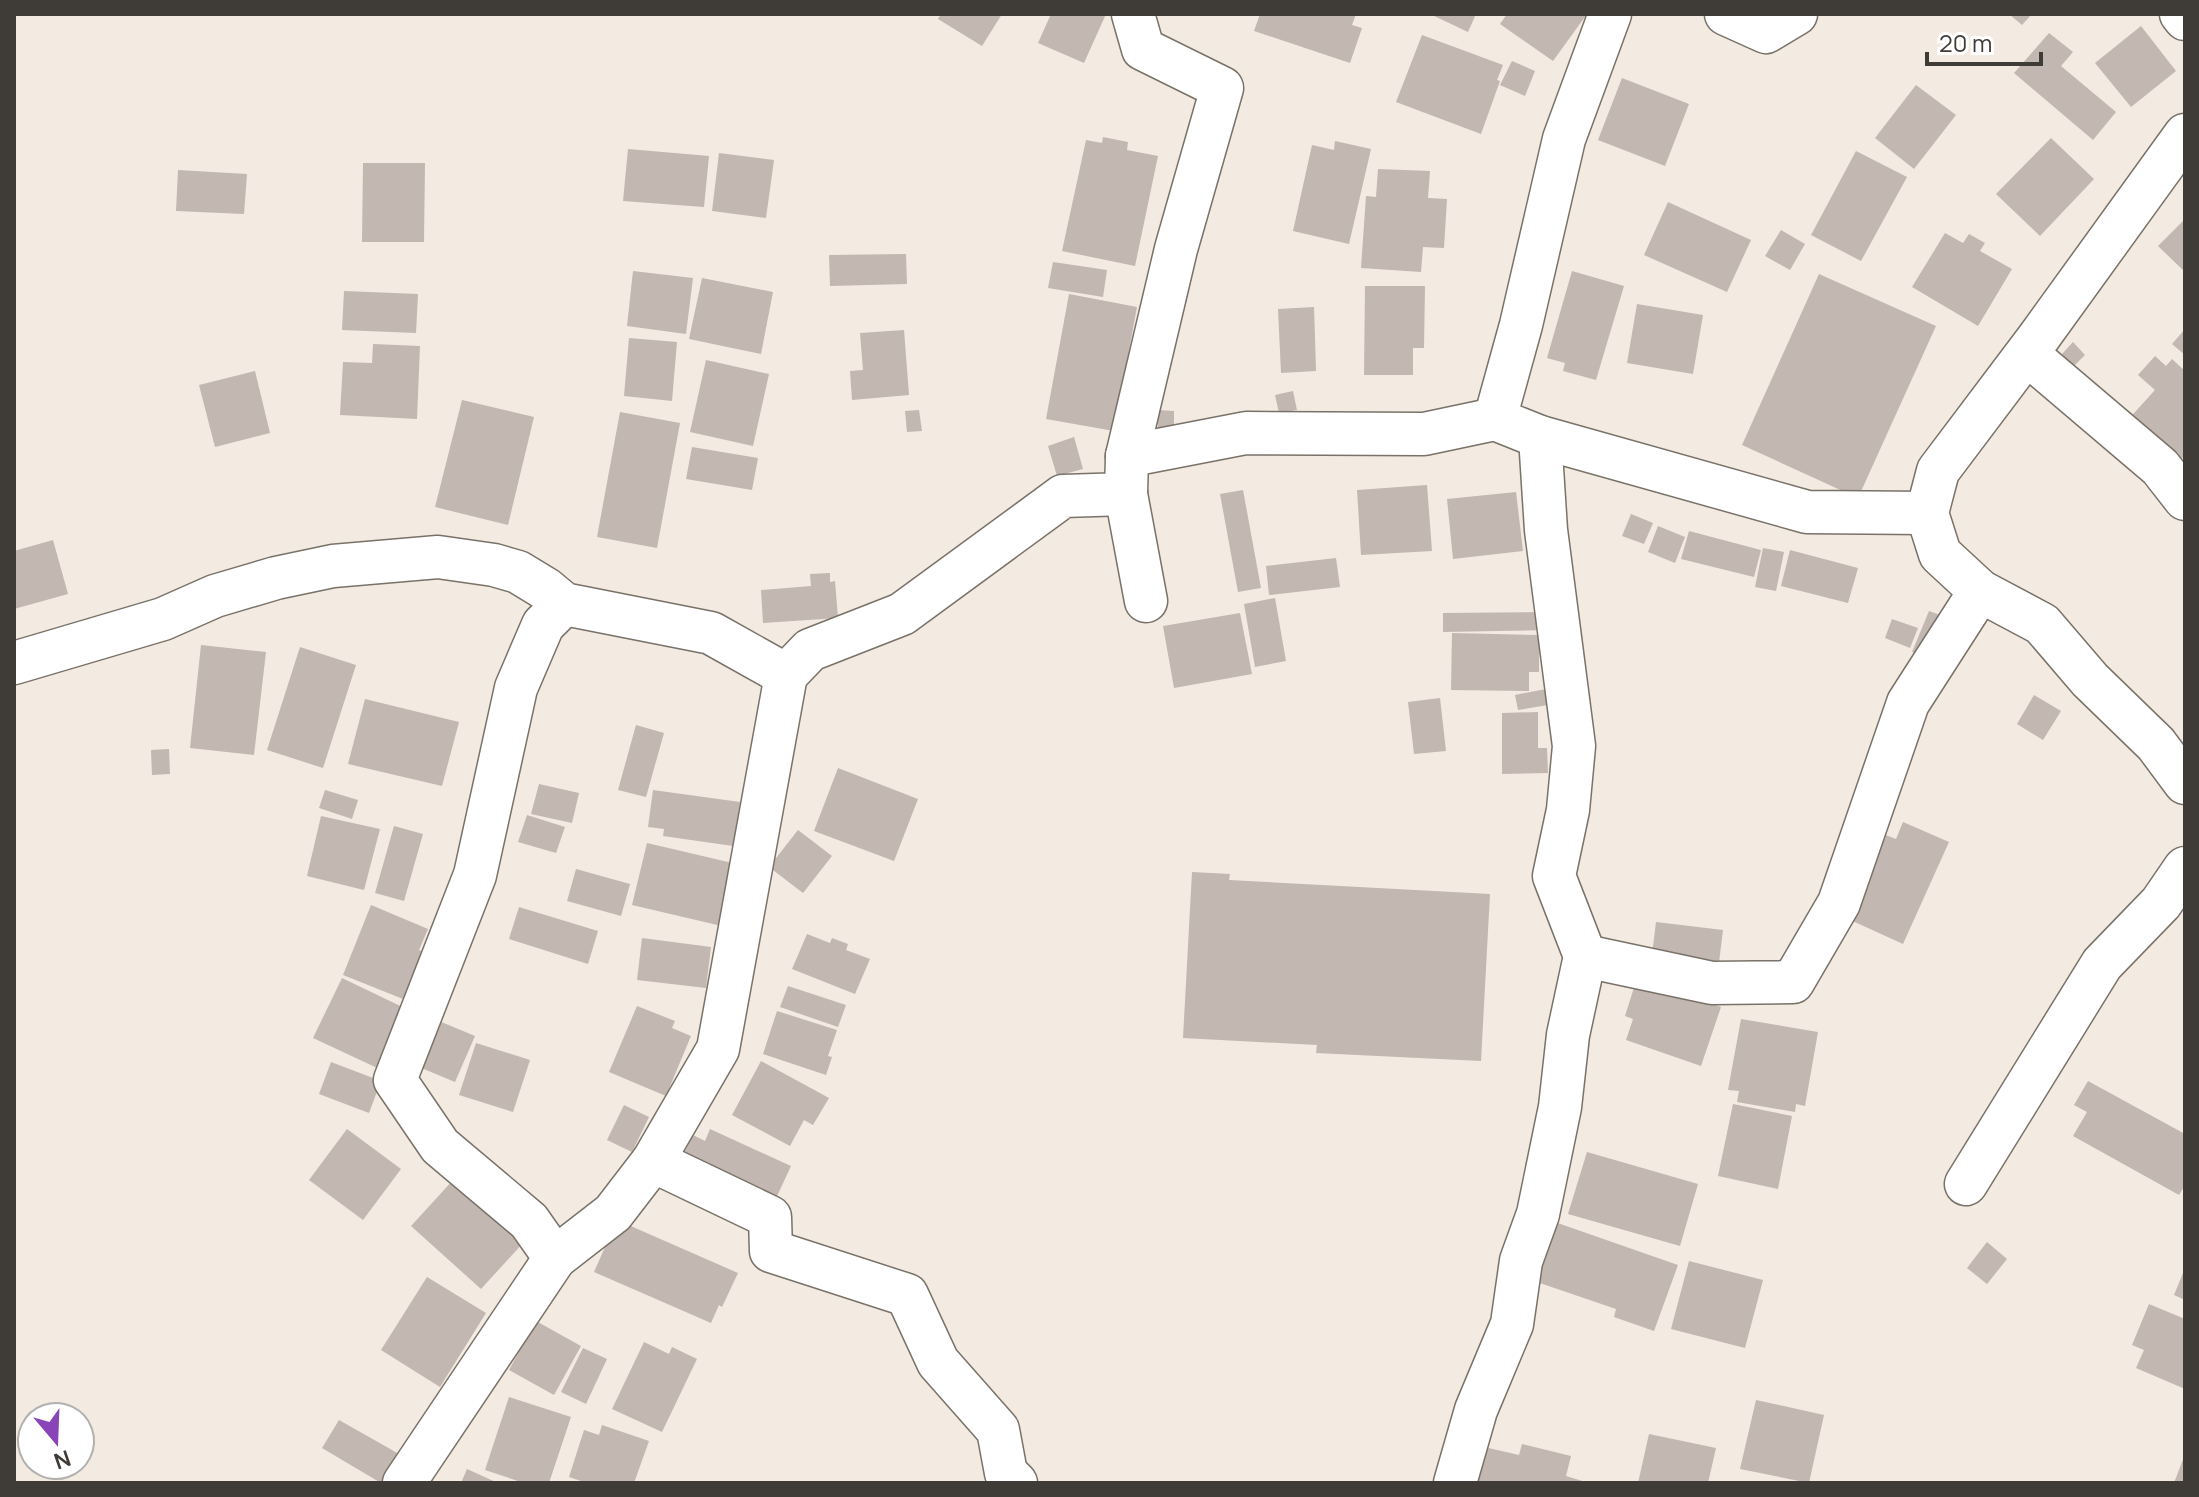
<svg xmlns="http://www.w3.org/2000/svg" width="2199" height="1497" font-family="Manrope,sans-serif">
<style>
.building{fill:#c3b7b1}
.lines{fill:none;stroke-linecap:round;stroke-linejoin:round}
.street-casing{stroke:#797269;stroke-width:45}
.street{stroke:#fff;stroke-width:42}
</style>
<rect width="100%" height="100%" fill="#f3eae1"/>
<!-- building -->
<g class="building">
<polygon points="941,14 1002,14 982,46 938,19"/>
<polygon points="1051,14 1106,14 1084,63 1038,43"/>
<polygon points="1260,14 1356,14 1352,25 1362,28 1350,63 1254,31"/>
<polygon points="1430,14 1476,14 1468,32"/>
<polygon points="1507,14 1587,14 1553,61 1500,24"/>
<polygon points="2009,14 2032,14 2022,25"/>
<polygon points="2141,26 2176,71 2131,107 2095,63"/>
<polygon points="2049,33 2073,52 2061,66 2116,112 2093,140 2014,73"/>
<polygon points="1422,35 1503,65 1497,80 1500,81 1481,134 1396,102"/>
<polygon points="1512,61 1535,71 1525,96 1500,85"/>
<polygon points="1622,78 1689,104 1665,166 1598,140"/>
<polygon points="1916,85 1956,115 1914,169 1875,138"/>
<polygon points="1103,137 1128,142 1127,150 1158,156 1135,266 1062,251 1086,140 1102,143"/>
<polygon points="2051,138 2094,179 2040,236 1996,194"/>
<polygon points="1335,141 1371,149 1349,244 1293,231 1312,145 1334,150"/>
<polygon points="628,149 709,156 704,207 623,201"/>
<polygon points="1856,151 1907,177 1861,261 1811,235"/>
<polygon points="719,153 774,160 766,218 712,211"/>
<polygon points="363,163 425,163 424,242 362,242"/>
<polygon points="1378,169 1430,171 1428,198 1447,199 1444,248 1423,247 1421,272 1361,268 1366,196 1376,197"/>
<polygon points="178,170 247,174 244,214 176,211"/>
<polygon points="1668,202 1751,240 1727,292 1644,255"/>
<polygon points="2185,219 2185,272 2158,246"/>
<polygon points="1781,230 1805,244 1790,270 1765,256"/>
<polygon points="1945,233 1963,243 1969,234 1985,243 1980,251 2012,269 1978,326 1912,287"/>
<polygon points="906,254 907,284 830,286 829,255"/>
<polygon points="1053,262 1107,270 1103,297 1048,288"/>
<polygon points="633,271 693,278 686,334 627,326"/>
<polygon points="1572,271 1624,286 1596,380 1563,371 1565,363 1547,358"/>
<polygon points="1819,274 1936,326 1858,498 1742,445"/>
<polygon points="702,278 773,292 761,354 689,339"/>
<polygon points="1365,286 1425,286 1424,348 1413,348 1413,375 1364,375"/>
<polygon points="344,291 418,294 416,333 342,330"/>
<polygon points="1069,294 1137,307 1114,431 1046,419"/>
<polygon points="1637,304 1703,315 1693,374 1627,363"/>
<polygon points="1314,307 1316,371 1281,373 1278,309"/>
<polygon points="2185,329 2185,355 2172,344"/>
<polygon points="904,330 909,395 852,400 850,371 863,370 860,333"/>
<polygon points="629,338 677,342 672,401 624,396"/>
<polygon points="2073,342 2085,355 2074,366 2062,354"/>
<polygon points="373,344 420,346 417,419 340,415 343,362 372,363"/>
<polygon points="2155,356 2166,366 2172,359 2185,371 2185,455 2175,466 2126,422 2155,390 2138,375"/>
<polygon points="706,360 769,374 753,446 690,432"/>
<polygon points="255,371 270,433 215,447 199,385"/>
<polygon points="1293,391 1297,410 1279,413 1275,395"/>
<polygon points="462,400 534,417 508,525 435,507"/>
<polygon points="919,410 922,431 907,432 905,411"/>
<polygon points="1158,410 1174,411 1174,434 1158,434"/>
<polygon points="620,412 680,423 657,548 597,537"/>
<polygon points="1074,437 1083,469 1057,476 1048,446"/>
<polygon points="692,447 758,458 752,490 686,479"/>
<polygon points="1427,485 1432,551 1361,555 1357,490"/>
<polygon points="1243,490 1261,588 1238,592 1220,494"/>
<polygon points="1516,492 1523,551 1453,559 1447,499"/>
<polygon points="1631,514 1653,523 1644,544 1622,536"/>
<polygon points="1658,526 1685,537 1675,563 1648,552"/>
<polygon points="1689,531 1761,550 1754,577 1681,559"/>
<polygon points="53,540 68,594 14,609 14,551"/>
<polygon points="1763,548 1784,552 1776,591 1755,587"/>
<polygon points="1790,550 1858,568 1848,603 1781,586"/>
<polygon points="1336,558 1340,587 1269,595 1266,566"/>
<polygon points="830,573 830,582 835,581 838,618 763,623 761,590 811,586 810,574"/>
<polygon points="1275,598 1286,661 1255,667 1244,604"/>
<polygon points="1929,611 1940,615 1923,656 1912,652"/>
<polygon points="1550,612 1550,630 1443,632 1443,613"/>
<polygon points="1240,613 1252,674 1174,688 1163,626"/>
<polygon points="1892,619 1918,628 1910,648 1885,638"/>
<polygon points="1452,633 1539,635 1539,672 1529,672 1529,691 1451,690"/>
<polygon points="201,645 266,652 254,755 190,748"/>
<polygon points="300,647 356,665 323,768 267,750"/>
<polygon points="1546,689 1548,705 1518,710 1515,695"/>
<polygon points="2034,695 2061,711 2043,740 2017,724"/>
<polygon points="1440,698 1446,751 1414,754 1408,702"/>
<polygon points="365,699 459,722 442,786 348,764"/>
<polygon points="1538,712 1538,748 1547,748 1548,773 1502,774 1502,713"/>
<polygon points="636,725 664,733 646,797 618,790"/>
<polygon points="169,749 170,774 152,775 151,750"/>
<polygon points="838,768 918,799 894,861 814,831"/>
<polygon points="539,784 579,793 572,823 531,814"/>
<polygon points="325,790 358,800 352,819 319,808"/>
<polygon points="653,790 740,802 733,846 663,836 664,829 648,827"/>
<polygon points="527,815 565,827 556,853 518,842"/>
<polygon points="321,816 380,829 364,890 307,876"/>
<polygon points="1903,822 1949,842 1903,944 1846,918 1883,834 1896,839"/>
<polygon points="394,826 423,834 404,901 375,893"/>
<polygon points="798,830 832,856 803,893 769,867"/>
<polygon points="647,843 741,865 726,927 632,905"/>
<polygon points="576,869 630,884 621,916 567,901"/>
<polygon points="1192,872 1230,874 1229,880 1490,894 1481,1061 1316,1053 1317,1045 1183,1038"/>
<polygon points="371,905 428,929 419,950 432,955 413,1003 343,975"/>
<polygon points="519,907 598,931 588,964 509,939"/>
<polygon points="1656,922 1723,930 1718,971 1651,963"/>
<polygon points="807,934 830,943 832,938 848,944 846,950 870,959 855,994 792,969"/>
<polygon points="642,938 711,947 706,988 637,980"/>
<polygon points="342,978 417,1014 388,1073 313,1038"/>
<polygon points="1637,978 1721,1007 1701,1066 1626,1040 1633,1019 1625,1016"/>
<polygon points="788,986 846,1005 838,1027 780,1007"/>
<polygon points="637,1006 675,1021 672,1028 691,1036 666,1096 609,1072"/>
<polygon points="777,1011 837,1030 828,1056 832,1057 826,1075 763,1054"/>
<polygon points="427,1016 475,1036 455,1082 407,1062"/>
<polygon points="1741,1019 1818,1032 1805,1106 1796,1104 1795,1112 1737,1102 1739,1091 1728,1090"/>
<polygon points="476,1043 530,1060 513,1112 459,1095"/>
<polygon points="761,1061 829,1098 813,1125 804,1120 790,1146 732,1115"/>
<polygon points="331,1062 381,1081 369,1113 319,1094"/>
<polygon points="2088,1081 2185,1134 2185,1185 2179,1195 2073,1136 2087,1112 2074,1105"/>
<polygon points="1733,1104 1792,1116 1778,1189 1718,1176"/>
<polygon points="624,1105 649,1117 632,1152 607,1140"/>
<polygon points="347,1129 401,1169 363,1220 309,1180"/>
<polygon points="710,1129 791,1166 771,1209 669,1163 677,1147 685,1151 693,1135 705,1141"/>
<polygon points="1587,1152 1698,1184 1680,1246 1568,1214"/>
<polygon points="454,1179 524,1242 481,1289 411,1226"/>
<polygon points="617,1220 738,1273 722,1307 719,1305 711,1323 594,1272"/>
<polygon points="1549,1220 1678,1265 1654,1331 1614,1317 1616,1309 1528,1279"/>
<polygon points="1987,1242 2007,1259 1987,1284 1967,1268"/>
<polygon points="1689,1261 1763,1280 1745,1348 1671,1329"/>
<polygon points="2185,1268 2185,1300 2174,1295"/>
<polygon points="427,1277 486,1313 440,1387 381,1350"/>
<polygon points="2149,1304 2185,1319 2185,1389 2136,1368 2144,1350 2132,1345"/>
<polygon points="536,1321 581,1346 554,1395 509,1370"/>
<polygon points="644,1342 669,1354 672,1347 697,1359 662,1432 612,1409"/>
<polygon points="583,1348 607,1359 586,1404 561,1392"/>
<polygon points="509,1397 571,1417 549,1483 524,1483 485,1470"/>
<polygon points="1756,1400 1824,1415 1809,1483 1740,1469"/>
<polygon points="339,1420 399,1454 381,1483 322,1448"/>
<polygon points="602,1425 649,1441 634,1483 587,1483 569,1477 584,1430 599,1435"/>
<polygon points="1649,1434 1716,1448 1708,1483 1638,1483"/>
<polygon points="1522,1444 1571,1456 1566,1476 1589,1483 1475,1483 1484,1447 1519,1455"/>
<polygon points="2185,1454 2185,1483 2174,1483"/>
<polygon points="467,1469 498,1483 461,1483"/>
</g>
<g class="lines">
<!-- street casing -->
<g class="street-casing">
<g id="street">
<polyline points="1726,14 1766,32 1796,14"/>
<polyline points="2181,14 2185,19"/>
<polyline points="2185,135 2039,337 1938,471 1927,513 1940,554 1980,591 2042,624 2090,680 2156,744 2185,783"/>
<polyline points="2027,354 2160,467 2185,499"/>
<polyline points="1495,419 1521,325 1564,139 1610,14"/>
<polyline points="1127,456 1176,249 1222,88 1143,49 1133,14"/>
<polyline points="1126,494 1146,601"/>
<polyline points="564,604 543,625 516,688 475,875 395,1080 440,1146 529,1221 555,1258 613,1213 653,1161 718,1049 786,675"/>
<polyline points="14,663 163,619 215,596 276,578 333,566 438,557 494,565 518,572 546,589 564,604 711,633 786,675 810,650 902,614 1063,496 1126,494 1127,456 1246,433 1424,434 1495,419 1540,437 1807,512 1927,513"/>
<polyline points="1585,956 1712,983 1793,982 1839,903 1908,703 1980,591"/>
<polyline points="653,1161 770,1217 771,1251 907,1295 938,1362 998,1430 1006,1473 1016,1483"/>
<polyline points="1966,1184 2102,964 2161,903 2185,868"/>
<polyline points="404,1483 555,1258"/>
<polyline points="1455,1483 1476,1410 1512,1324 1521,1261 1538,1214 1560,1107 1568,1035 1585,956 1554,876 1568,810 1574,746 1546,530 1540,437"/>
</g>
</g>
<!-- street -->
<use href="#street" class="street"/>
</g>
<!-- border -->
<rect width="2199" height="1497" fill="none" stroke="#3f3b37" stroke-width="32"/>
<!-- north arrow -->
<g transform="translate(56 1441) rotate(161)"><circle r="38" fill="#ffffff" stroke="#b2b1af" stroke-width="2"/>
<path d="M0-6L14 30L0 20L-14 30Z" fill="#8944b8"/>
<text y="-12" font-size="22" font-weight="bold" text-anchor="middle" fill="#3f3b37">N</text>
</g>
<!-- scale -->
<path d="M1927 52v12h114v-12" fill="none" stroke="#3f3b37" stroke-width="4"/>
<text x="1939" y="52" font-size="24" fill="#3f3b37" stroke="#ffffff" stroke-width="6" paint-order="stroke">20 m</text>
</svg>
